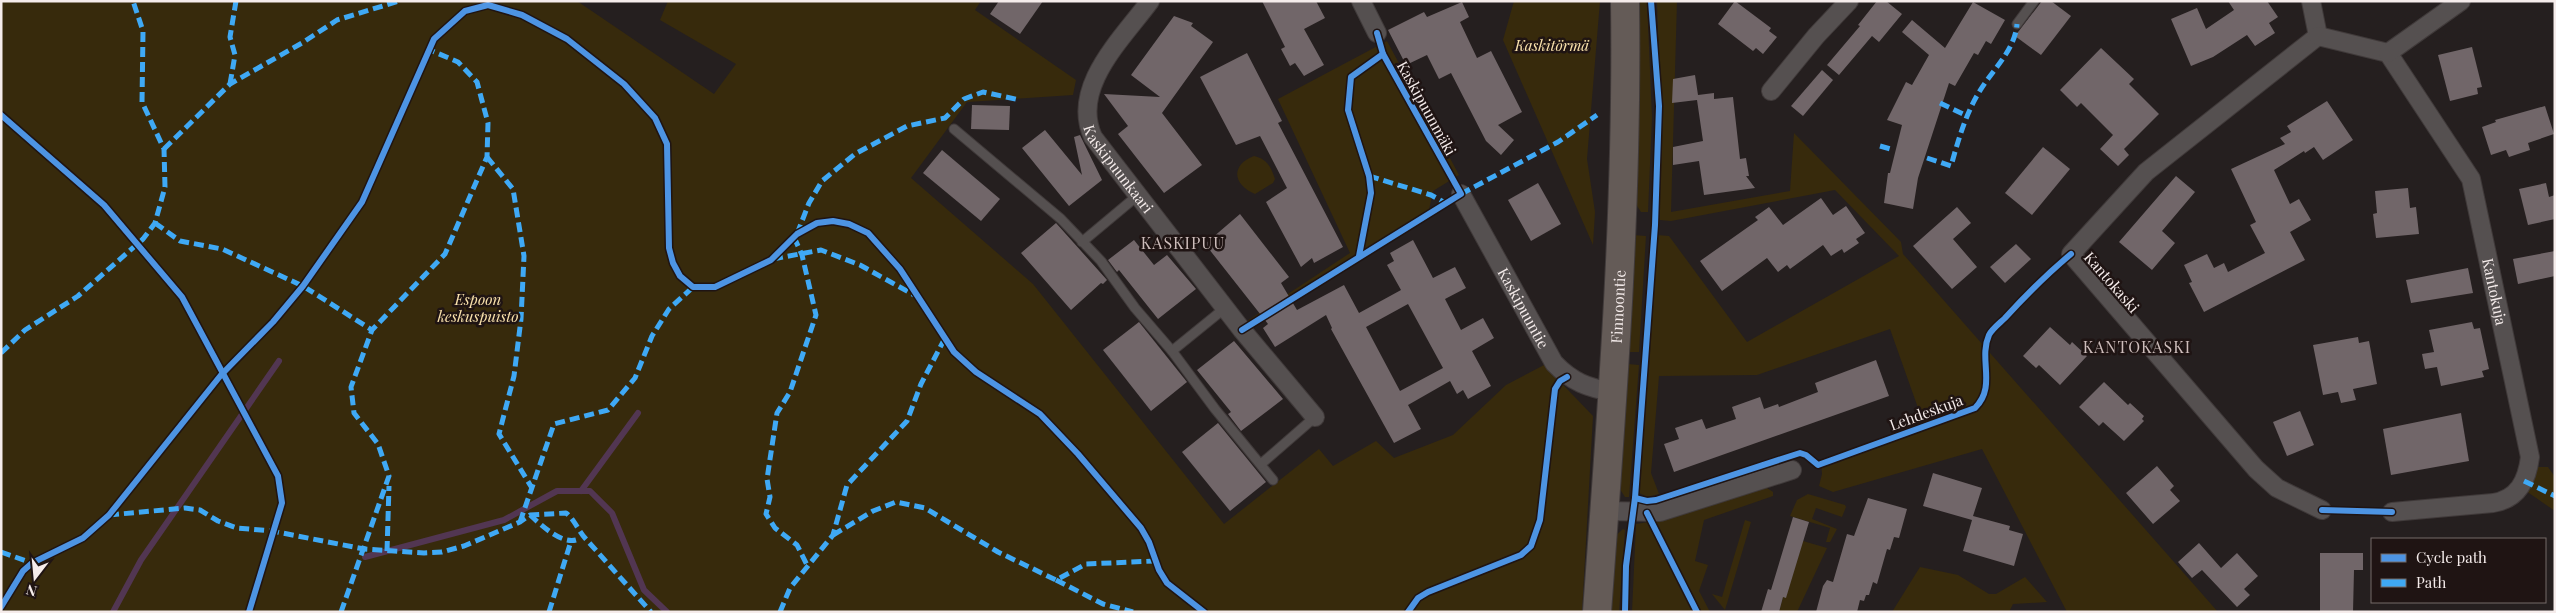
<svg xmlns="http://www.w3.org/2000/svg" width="2556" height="613" font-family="'Playfair Display',serif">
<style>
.green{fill:#372a0c}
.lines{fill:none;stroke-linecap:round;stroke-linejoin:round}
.stream{stroke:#523652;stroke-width:6}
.building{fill:#716669;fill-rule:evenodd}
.service-casing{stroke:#403a3a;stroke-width:11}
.minor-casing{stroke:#403a3a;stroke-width:20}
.primary-casing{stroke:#403a3a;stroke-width:30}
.service{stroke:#555050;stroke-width:9}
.minor{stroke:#555050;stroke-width:18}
.primary{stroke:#645b57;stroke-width:28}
.quiet{stroke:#3fa9f5;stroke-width:5;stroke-dasharray:10 5;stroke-linecap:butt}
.cycleway-casing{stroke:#1f1413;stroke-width:9}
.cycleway{stroke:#4d94e3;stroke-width:6}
.labels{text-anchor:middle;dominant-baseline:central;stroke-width:5;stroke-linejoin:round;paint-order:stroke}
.park-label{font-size:15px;font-style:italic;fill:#fae2ac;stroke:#1f1413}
.street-label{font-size:15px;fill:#f5eceb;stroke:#1f1413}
.neighbourhood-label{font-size:16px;letter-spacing:1px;fill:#cdbdbb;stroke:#1f1413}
</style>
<rect width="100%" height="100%" fill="#251f1f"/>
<!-- green -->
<g class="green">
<polygon points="1,1 577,1 714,94 736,64 660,20 668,1 981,1 975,10 1076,80 1073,95 967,102 911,178 1033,284 1224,524 1319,449 1333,466 1376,441 1394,458 1453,435 1506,385 1544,365 1593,416 1582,612 1,612"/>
<polygon points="1514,1 1600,1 1587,159 1595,212 1593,245 1503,40"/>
<polygon points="1639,1 1647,1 1652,117 1648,212 1641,212 1634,201 1639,112"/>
<polygon points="1657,1 1677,1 1671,212 1790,191 1794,133 1901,242 1903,254 2218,612 2067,612 1982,449 1833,492 1819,486 1822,474 1821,461 1923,422 1890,329 1757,375 1659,376 1651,473 1659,494 1648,497 1639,493 1657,235 1669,236 1747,342 1899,256 1835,190 1671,221 1660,220 1658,216 1661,134"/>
<polygon points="1387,41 1459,175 1433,191 1427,219 1253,328 1247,321 1350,253 1278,99"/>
<path d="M1254,156C1267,159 1271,167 1275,179L1273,183L1255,194C1233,185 1230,165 1254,156Z"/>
<polygon points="1633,235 1646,236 1639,352 1629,352"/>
<polygon points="1628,364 1639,365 1629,497 1625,497 1618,486"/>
<polygon points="2535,467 2548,467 2555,477 2555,511 2526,491 2533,480"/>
<polygon points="1759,486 1764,486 1773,492 1773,496 1704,520 1695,561 1708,565 1699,591 1710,612 1632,612 1636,524 1655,521"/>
<polygon points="1808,494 1845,505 1846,507 1842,517 1816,508 1812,519 1837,529 1830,542 1826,542 1830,528 1790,516 1797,500"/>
<polygon points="1745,520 1751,522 1725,610 1712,594 1722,597"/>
<polygon points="1623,529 1625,530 1619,612 1607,612 1612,539"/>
<polygon points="1803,541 1827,548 1797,612 1779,612 1783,597 1786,597"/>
<polygon points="1920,567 1958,575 1989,594 1996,594 2025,577 2047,602 2013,604 2009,612 1892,612"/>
</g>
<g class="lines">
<!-- stream -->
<g class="stream">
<polyline points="581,491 638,413"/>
<polyline points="365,557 504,520 557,491 590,491 612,513 644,590 667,612"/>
<polyline points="113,612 141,560 279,361"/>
</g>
</g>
<!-- building -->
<g class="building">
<polygon points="999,1 1043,1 1020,34 990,14"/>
<polygon points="1262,1 1316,1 1325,18 1304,29 1324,65 1304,76 1295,63 1290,66 1281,49 1285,47"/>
<polygon points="1735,1 1771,28 1769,31 1777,37 1763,54 1756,48 1753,51 1718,24"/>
<polygon points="1877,1 1886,1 1902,14 1879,42 1872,36 1839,75 1827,65 1860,26 1858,25"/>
<polygon points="2042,1 2051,1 2071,16 2041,55 2015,36"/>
<polygon points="2228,1 2267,1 2278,17 2269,23 2275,33 2255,46 2247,35 2213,57 2191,66 2171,19 2197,8 2206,29 2234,10"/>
<polygon points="1462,2 1469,17 1460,22 1477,58 1491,51 1522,112 1498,125 1514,140 1501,155 1486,141 1451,73 1439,79 1427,55 1406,65 1388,30 1424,12 1427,17"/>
<polygon points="1973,2 2005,20 1991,44 1986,41 1978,55 1974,53 1955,86 1949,83 1918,178 1913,209 1884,203 1888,173 1890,173 1902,125 1887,120 1906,82 1912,85 1929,55 1902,32 1912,20 1945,48"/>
<polygon points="1174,16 1193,23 1191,26 1213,42 1162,113 1202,165 1164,193 1118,134 1128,126 1104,94 1160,97 1131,75"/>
<polygon points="2472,47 2482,87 2477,88 2478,94 2450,101 2438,55"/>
<polygon points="2101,48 2134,79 2129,84 2159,114 2124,149 2129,155 2118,166 2100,149 2113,135 2081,103 2077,107 2060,90"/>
<polygon points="1247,53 1282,121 1278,123 1343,247 1314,263 1312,258 1301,267 1266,202 1287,188 1260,136 1236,145 1200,77"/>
<polygon points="1822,70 1833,80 1803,116 1791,106"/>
<polygon points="1695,75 1698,95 1714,93 1714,99 1733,97 1740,159 1746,158 1749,176 1746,176 1755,188 1704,195 1699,161 1673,165 1673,147 1703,141 1697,100 1672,103 1673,79"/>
<polygon points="2327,101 2353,140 2323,160 2314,147 2305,153 2304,151 2274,170 2290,204 2299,199 2311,220 2290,232 2305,260 2204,312 2189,283 2192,282 2184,265 2207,254 2214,268 2224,263 2228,272 2265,253 2250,225 2256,222 2231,169 2285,144 2280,138 2291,132 2287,126"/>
<polygon points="972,105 1010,106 1009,130 971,129"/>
<polygon points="2545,106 2554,134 2528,143 2530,150 2509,157 2506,150 2491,155 2482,127 2496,122 2495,120"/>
<polygon points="1045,130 1082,175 1074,137 1080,135 1102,180 1069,206 1022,148"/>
<polygon points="2043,147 2070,169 2032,215 2005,193"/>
<polygon points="942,150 1000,199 981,221 923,173"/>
<polygon points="2176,176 2195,192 2162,231 2175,243 2152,270 2119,242"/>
<polygon points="1538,183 1561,224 1531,241 1508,200"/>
<polygon points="2546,183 2549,197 2555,195 2555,219 2528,225 2519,189"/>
<polygon points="2408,188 2410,208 2416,207 2419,234 2376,238 2373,214 2377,213 2375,191"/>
<polygon points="1821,198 1833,215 1846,206 1865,233 1856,239 1859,243 1844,253 1842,249 1831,256 1823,245 1790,269 1787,265 1778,272 1767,258 1722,291 1700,261 1758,220 1755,217 1769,207 1783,225"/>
<polygon points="1957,207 1971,223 1953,239 1977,267 1952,289 1913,246"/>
<path d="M1240,214L1289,277L1281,283L1297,310L1344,285L1359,313L1401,290L1387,265L1394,261L1390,253L1413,240L1433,278L1455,267L1466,288L1445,299L1461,330L1483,318L1494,338L1472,351L1491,386L1468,399L1463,390L1457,394L1450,381L1408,405L1421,429L1394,443L1331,329L1332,328L1326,315L1275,347L1263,328L1268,324L1205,244ZM1408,304L1443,368L1400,391L1366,327Z"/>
<polygon points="1056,223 1107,280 1103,284 1101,283 1071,310 1021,253"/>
<polygon points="1134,240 1154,265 1167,255 1196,289 1158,319 1119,270 1117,272 1108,260"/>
<polygon points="2016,244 2031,259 2005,283 1990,267"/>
<polygon points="2555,251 2555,276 2518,284 2513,259"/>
<polygon points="2468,268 2473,293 2411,303 2406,280"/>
<polygon points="1139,322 1187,382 1151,411 1103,350"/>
<polygon points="2472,322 2474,329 2480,328 2489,369 2482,371 2484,377 2441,386 2437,367 2425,369 2422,354 2434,352 2429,330"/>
<polygon points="2050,327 2070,345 2072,342 2087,356 2060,385 2039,365 2036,368 2023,356"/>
<polygon points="2358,337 2359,343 2369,341 2377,384 2353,389 2356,400 2341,403 2338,392 2323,395 2313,345"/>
<polygon points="1234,341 1283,399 1241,431 1228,414 1231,412 1197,370"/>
<polygon points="1876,360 1889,396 1674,472 1664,444 1679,439 1675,428 1702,419 1706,429 1736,419 1732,407 1760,397 1764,409 1778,404 1779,407 1818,392 1815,383"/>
<polygon points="2104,382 2128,405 2130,403 2144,416 2142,419 2144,421 2124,441 2103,422 2099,426 2079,407"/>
<polygon points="2300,411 2314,445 2287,456 2273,422"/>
<polygon points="2461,413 2469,461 2391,475 2383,429"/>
<polygon points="1218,423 1266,482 1230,511 1182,452"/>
<polygon points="2157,466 2174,486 2170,490 2180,501 2153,524 2126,493"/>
<polygon points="1933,473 1982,488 1973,516 2010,526 2009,530 2023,534 2014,566 1963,551 1972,520 1923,506"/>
<polygon points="1868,498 1907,509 1899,538 1894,537 1890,550 1887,549 1877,584 1873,582 1869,595 1866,595 1864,601 1860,600 1857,612 1816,612 1823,586 1827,580 1833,582 1847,534 1854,536"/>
<polygon points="1793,517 1809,522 1786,598 1783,597 1779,612 1761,612 1768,589 1771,590"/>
<polygon points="2199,543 2221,568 2237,553 2258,576 2244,589 2250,595 2237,607 2202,570 2192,578 2178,562"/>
<polygon points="2320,553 2363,553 2363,570 2354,570 2353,612 2320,612"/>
</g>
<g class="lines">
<!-- service casing -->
<g class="service-casing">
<g id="service">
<polyline points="2017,24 2034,1"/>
<polyline points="954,129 1061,219 1101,261 1135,308 1172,351 1215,409 1273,480"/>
<polyline points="1082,242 1137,196"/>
<polyline points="1172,351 1225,308"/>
<polyline points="1261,464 1315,417"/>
</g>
</g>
<!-- minor casing -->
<g class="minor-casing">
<g id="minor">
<path id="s1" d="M1150,1C1123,38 1070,87 1093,137L1242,330L1315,417"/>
<polyline points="1361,1 1377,33"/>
<polyline points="2311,1 2318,36 2146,172 2071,254 2256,469 2277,488 2322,510"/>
<path id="s2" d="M2318,36L2388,53L2471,179L2530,457C2527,481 2518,499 2493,503L2392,512"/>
<polyline points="2388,53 2461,1"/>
<polyline points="1771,91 1816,36 1849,1"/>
<path id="s3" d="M1461,194L1554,363C1572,382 1588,388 1613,392"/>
<polyline points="1604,511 1660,512 1792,470"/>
</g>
</g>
<!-- primary casing -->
<g class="primary-casing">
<g id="primary">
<path id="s4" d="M1597,612C1612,408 1628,205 1625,1"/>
</g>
</g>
<!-- service -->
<use href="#service" class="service"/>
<!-- minor -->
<use href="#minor" class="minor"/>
<!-- primary -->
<use href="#primary" class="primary"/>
<!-- quiet -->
<g class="quiet">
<polyline points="230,84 235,55 230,37 236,1"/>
<polyline points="1940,103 1967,116"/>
<polyline points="1880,146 1894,150"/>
<polyline points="164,149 230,84 302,43 337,20 399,1"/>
<polyline points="487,157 513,189 524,256 521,319 514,376 499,434 532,488"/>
<path d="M1927,158L1951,166C1958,141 1965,116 1978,94C1991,71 2015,51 2017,24"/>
<polyline points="1369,176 1431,195 1447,204"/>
<polyline points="1461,194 1558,142 1597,115"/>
<polyline points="155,223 180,241 222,249 303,286 372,330"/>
<polyline points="797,234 809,203 822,181 855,154 907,126 945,118 964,99 983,92 1020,100"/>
<polyline points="794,237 802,255 816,315 790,392 777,413 767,479 770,497 766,514 775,528 797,545 808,567"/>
<polyline points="773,259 821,250 860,265 914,295"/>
<polyline points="1,353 25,330 78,296 143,239 155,223 165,187 164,149 142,102 143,31 133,1"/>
<polyline points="2524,481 2555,496"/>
<path d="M109,515L185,508L200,510L218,521L237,528L272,531L364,549L424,553L442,552L464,546L520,522L530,515L566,513C574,519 578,530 585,538L651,612"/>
<path d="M530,515C541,525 561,544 576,540"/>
<polyline points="520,522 554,424 608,410 635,378 652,336 669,309 693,287"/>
<polyline points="833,535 873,511 896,502 925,508 998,552 1056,580 1086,564 1155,561"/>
<polyline points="387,551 389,486"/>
<polyline points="1,552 32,563"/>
<polyline points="1056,580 1103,604 1133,612"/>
<polyline points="341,612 389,476 378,444 354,413 351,387 372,330 445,254 487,157 488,123 477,82 458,62 430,50"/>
<polyline points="549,612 571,541"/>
<polyline points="780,612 790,588 833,535 847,485 907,421 921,384 945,338"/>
</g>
<!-- cycleway casing -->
<g class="cycleway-casing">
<g id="cycleway">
<polyline points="1,115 104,205 182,297 278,476 282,503 249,612"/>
<polyline points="1359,256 1371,193 1369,176 1348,110 1351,77 1383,54"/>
<polyline points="1242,330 1461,194 1383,54 1377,33"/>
<path d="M1635,498L1647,501L1656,500L1800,453L1806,455L1818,465L1975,408C1997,386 1978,360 1989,335C1992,329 2000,323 2005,318C2026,295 2047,274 2071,254"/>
<polyline points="2322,510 2392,512"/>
<polyline points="1647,513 1697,612"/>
<polyline points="1,607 23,571 32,563 83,538 109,515 221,375 273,322 303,286 362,202 434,39 465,11 488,5 522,15 567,39 624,84 655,118 667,144 669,248 673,263 680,276 693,287 715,287 771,260 797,234 817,223 833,221 849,224 868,233 900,269 954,352 976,372 1040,414 1078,454 1141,528 1149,542 1159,570 1167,583 1204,612"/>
<polyline points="1408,612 1418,598 1428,592 1521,555 1531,546 1540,520 1555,389 1560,381 1567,377"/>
<polyline points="1625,612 1626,566 1635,498 1655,225 1659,106 1651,1"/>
</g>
</g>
<!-- cycleway -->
<use href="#cycleway" class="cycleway"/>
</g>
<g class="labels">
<!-- park labels -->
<g class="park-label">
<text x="1552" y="45">Kaskitörmä</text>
<text x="478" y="299">Espoon<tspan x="478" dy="17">keskuspuisto</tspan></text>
</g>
<!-- street labels -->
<g class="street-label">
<text transform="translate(1427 108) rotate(61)">Kaskipuunmäki</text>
<text stroke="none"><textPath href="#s1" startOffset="196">Kaskipuunkaari</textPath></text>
<text transform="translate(2112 282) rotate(49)">Kantokaski</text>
<text stroke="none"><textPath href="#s2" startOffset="338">Kantokuja</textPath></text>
<text stroke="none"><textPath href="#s4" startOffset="306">Finnoontie</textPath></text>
<text stroke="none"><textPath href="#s3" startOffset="130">Kaskipuuntie</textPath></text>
<text transform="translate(1926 412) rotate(-20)">Lehdeskuja</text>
</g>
<!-- neighbourhood labels -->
<g class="neighbourhood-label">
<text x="1183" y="242">KASKIPUU</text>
<text x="2137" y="346">KANTOKASKI</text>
</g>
</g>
<!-- border -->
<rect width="2556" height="613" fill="none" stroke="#f5eceb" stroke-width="5"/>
<!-- legend -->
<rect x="2371" y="538" width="175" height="65" fill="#1f1413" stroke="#756a69"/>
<rect x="2381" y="554" width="25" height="8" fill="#4d94e3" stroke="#756a69"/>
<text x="2416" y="563" font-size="15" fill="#f5eceb">Cycle path</text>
<rect x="2381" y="579" width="25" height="8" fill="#3fa9f5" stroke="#756a69"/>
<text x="2416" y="588" font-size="15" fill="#f5eceb">Path</text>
<!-- north arrow -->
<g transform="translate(35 578) rotate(196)" stroke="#1f1413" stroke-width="4" paint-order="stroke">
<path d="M0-4L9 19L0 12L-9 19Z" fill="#f5eceb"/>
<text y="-8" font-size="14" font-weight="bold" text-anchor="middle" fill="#f5eceb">N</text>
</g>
</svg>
